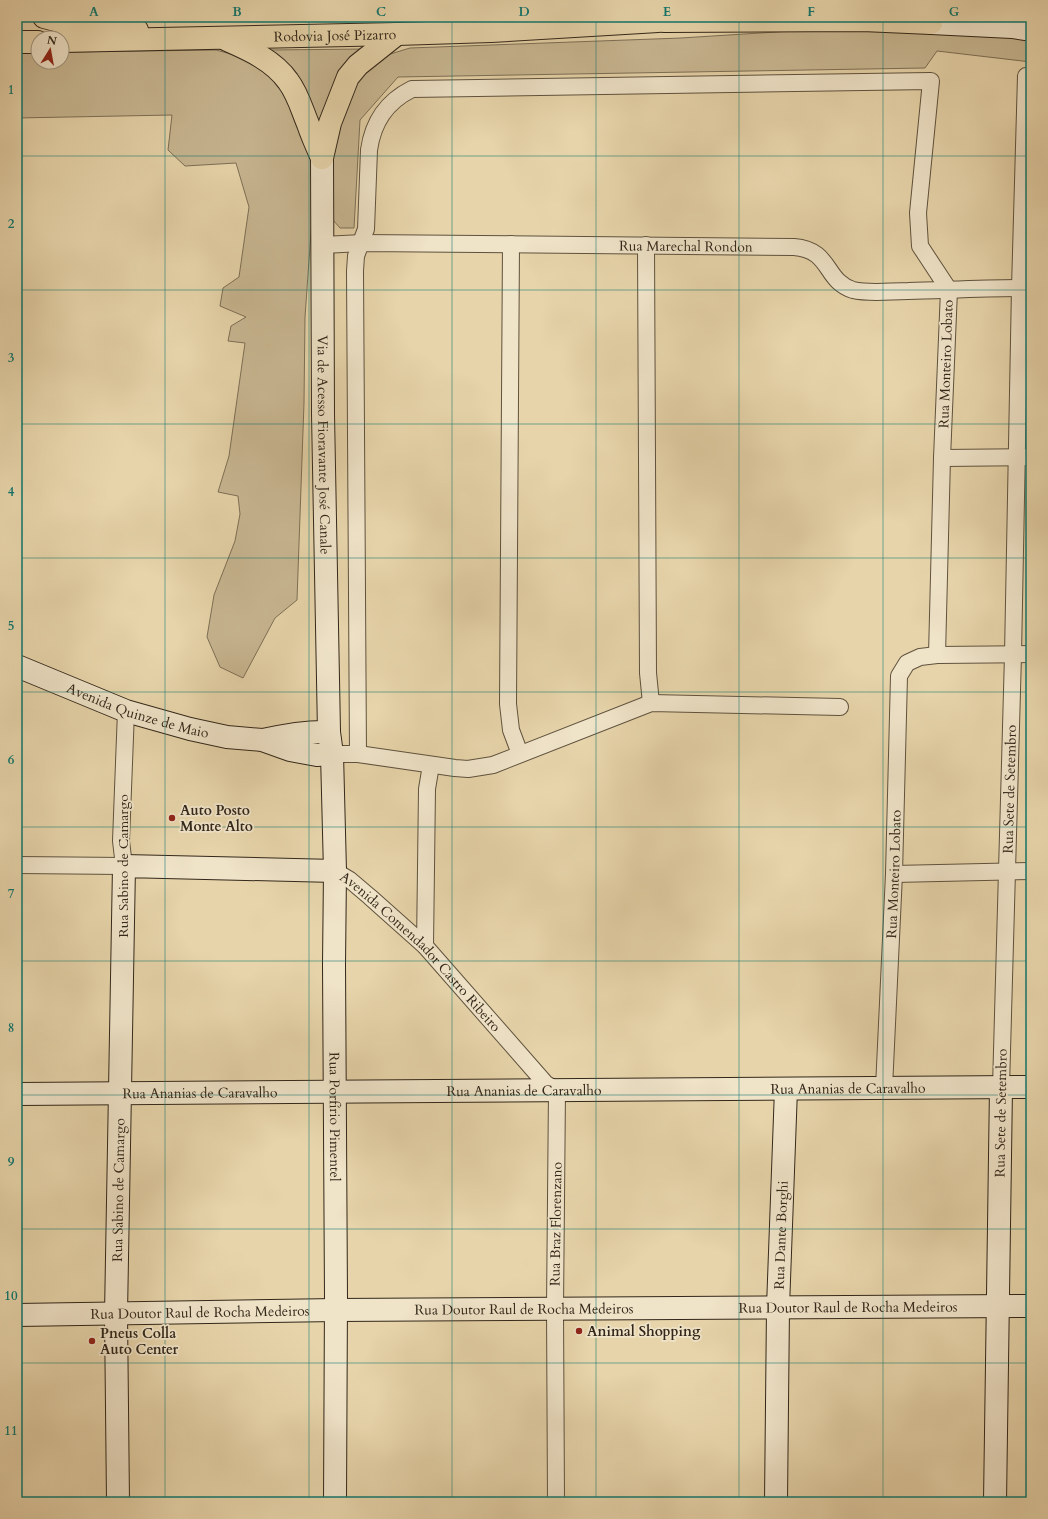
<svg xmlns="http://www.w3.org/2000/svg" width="1048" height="1519" font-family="Cardo,serif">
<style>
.green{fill:#c8b792;stroke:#7d6f56}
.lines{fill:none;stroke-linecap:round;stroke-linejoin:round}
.street-casing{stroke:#5f523e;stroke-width:18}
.secondary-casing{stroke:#32271a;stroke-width:24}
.primary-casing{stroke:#32271a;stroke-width:24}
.street{stroke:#efe3c8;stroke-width:16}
.secondary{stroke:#efe3c8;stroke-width:22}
.primary{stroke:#e7d4aa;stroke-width:22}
.grid{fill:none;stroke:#0f766e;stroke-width:1;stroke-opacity:0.55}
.poi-dot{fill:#8f2418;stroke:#efe3c8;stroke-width:1.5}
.labels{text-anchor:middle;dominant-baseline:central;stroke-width:3.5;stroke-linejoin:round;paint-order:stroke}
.street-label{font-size:14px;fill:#32271a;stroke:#efe3c8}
.poi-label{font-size:14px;font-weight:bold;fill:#32271a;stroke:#efe3c8;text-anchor:start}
.neatline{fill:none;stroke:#0f766e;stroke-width:1.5}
.grid-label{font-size:13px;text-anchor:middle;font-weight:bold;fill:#0f766e}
</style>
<rect width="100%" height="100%" fill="#e7d4aa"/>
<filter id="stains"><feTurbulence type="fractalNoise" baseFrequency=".005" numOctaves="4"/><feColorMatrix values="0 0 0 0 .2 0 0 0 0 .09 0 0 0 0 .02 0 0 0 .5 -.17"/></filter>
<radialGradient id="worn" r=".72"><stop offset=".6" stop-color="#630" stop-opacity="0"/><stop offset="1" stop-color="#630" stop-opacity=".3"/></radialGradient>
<!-- green -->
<g class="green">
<polygon points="792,31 933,32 1031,39 1031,62 937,51 925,68 398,77 360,120 354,228 340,228 333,220 331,156 338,118 360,76 387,55 410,48 681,38"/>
<polygon points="365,49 321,129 269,50"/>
<polygon points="216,50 246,58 258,65 283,89 305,130 315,176 305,317 304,403 297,600 275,618 243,678 220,667 207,637 214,595 235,541 240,514 238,496 218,492 229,456 245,343 228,341 231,326 246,317 220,306 223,288 239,277 249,207 236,163 185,166 168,150 172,115 17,118 17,53 38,53 38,62 62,62 62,52"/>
</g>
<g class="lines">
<!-- street casing -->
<g class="street-casing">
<g id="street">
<polyline points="511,244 508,704 511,730 520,754"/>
<path id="s1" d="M323,245L362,243L794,247C832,250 824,281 853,290C870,294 890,291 908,291C948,290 989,288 1029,288"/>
<polyline points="646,245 648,673 651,703"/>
<polyline points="942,458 1031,457"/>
<polyline points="332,754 358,754 455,768 468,769 493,765 651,703 840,707"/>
<path d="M358,754L355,271L356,256L366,229L369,150C373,122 386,102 412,89L931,81L918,213L920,246L949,290L942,458L937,655"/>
<polyline points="17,865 124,866 121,841 126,711"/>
<path id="s2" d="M335,871L350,880L370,897L425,946L546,1084L557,1090L555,1308L556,1502"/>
<polyline points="894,874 1031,871"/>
<polyline points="425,946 427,789 431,765"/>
<path id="s3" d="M1001,1087L1013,655L1020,288L1026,76"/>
<path id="s4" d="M884,1088L894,874L899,676L907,663L920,657L937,655L1031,654"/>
</g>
</g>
<!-- secondary casing -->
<g class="secondary-casing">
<g id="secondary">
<polyline points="931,23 1012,27 1031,30"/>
<path id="s5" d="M322,158L323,414L329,732L332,754L335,871L334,964L336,1298L335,1502"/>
<path id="s6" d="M17,666L126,711L190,729L227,737L262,740L290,750L317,755L332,754"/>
<path d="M263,740C285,735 306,731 329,732"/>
<path id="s7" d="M17,1094L1031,1087"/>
<path id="s8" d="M17,1315L336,1310L1031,1306"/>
<path id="s9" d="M118,1502L116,1314L124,866L335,871"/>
<path id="s10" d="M776,1502L778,1307L786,1089"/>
<polyline points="995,1502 1001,1087"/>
</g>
</g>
<!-- primary casing -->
<g class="primary-casing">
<g id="primary">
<polyline points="44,17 67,23 104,24 137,30"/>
<polyline points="664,21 863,20 931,23"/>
<path d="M227,40C250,50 274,61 288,81C298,94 302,110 308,124C312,136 317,147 322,158"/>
<path id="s11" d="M62,41L397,34L491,31L658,21L679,17"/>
<polyline points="17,42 38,42"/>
<polyline points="322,158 330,123 348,77 358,65 397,34"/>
</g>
</g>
<!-- street -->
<use href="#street" class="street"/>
<!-- secondary -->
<use href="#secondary" class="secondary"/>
<!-- primary -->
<use href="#primary" class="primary"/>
</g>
<!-- grid -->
<path class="grid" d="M165,17V1502M309,17V1502M452,17V1502M596,17V1502M739,17V1502M883,17V1502M17,156H1031M17,290H1031M17,424H1031M17,558H1031M17,692H1031M17,827H1031M17,961H1031M17,1095H1031M17,1229H1031M17,1363H1031"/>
<!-- markers -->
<g class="poi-dot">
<circle cx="172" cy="818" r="4"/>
<circle cx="579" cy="1331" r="4"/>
<circle cx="92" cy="1341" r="4"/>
</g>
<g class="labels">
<!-- street labels -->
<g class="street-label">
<text stroke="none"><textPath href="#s11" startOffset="273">Rodovia José Pizarro</textPath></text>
<text stroke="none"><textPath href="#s1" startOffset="363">Rua Marechal Rondon</textPath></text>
<text transform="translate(946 364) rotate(-88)">Rua Monteiro Lobato</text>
<text stroke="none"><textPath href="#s5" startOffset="287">Via de Acesso Fioravante José Canale</textPath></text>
<text stroke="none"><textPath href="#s6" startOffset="129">Avenida Quinze de Maio</textPath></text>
<text stroke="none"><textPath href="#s3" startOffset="298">Rua Sete de Setembro</textPath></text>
<text transform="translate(123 866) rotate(-90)">Rua Sabino de Camargo</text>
<text stroke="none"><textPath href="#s4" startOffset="214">Rua Monteiro Lobato</textPath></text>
<text stroke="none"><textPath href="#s2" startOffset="118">Avenida Comendador Castro Ribeiro</textPath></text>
<text stroke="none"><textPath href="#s7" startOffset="831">Rua Ananias de Caravalho</textPath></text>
<text stroke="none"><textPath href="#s7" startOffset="507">Rua Ananias de Caravalho</textPath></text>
<text stroke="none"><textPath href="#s7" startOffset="183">Rua Ananias de Caravalho</textPath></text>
<text transform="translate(1001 1113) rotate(-89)">Rua Sete de Setembro</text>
<text stroke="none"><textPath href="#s5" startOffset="959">Rua Porfírio Pimentel</textPath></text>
<text stroke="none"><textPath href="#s9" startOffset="312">Rua Sabino de Camargo</textPath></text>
<text transform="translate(556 1224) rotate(-89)">Rua Braz Florenzano</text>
<text stroke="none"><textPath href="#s10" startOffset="267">Rua Dante Borghi</textPath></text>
<text stroke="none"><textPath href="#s8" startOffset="831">Rua Doutor Raul de Rocha Medeiros</textPath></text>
<text stroke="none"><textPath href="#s8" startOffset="507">Rua Doutor Raul de Rocha Medeiros</textPath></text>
<text stroke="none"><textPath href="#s8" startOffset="183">Rua Doutor Raul de Rocha Medeiros</textPath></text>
</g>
<!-- poi labels -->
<g class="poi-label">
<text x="180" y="810">Auto Posto<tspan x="180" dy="16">Monte Alto</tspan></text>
<text x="587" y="1331">Animal Shopping</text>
<text x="100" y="1333">Pneus Colla<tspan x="100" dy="16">Auto Center</tspan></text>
</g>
</g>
<!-- margin -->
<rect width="1048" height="1519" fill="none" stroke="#e7d4aa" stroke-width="44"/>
<!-- north arrow -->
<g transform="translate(50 50) rotate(11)"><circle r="19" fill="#efe3c8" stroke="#a39882"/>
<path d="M0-3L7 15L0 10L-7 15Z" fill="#8f2418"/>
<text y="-6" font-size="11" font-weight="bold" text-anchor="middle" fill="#32271a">N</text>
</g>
<rect x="22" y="22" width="1004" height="1475" class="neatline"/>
<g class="grid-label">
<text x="94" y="16">A</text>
<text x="237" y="16">B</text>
<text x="381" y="16">C</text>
<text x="524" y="16">D</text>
<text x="667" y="16">E</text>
<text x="811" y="16">F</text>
<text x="954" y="16">G</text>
<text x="11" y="94">1</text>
<text x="11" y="228">2</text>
<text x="11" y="362">3</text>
<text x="11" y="496">4</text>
<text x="11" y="630">5</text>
<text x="11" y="764">6</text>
<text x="11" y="898">7</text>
<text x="11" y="1032">8</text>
<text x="11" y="1166">9</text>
<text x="11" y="1300">10</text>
<text x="11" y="1435">11</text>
</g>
<rect width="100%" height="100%" filter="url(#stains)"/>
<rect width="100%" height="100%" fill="url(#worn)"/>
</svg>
